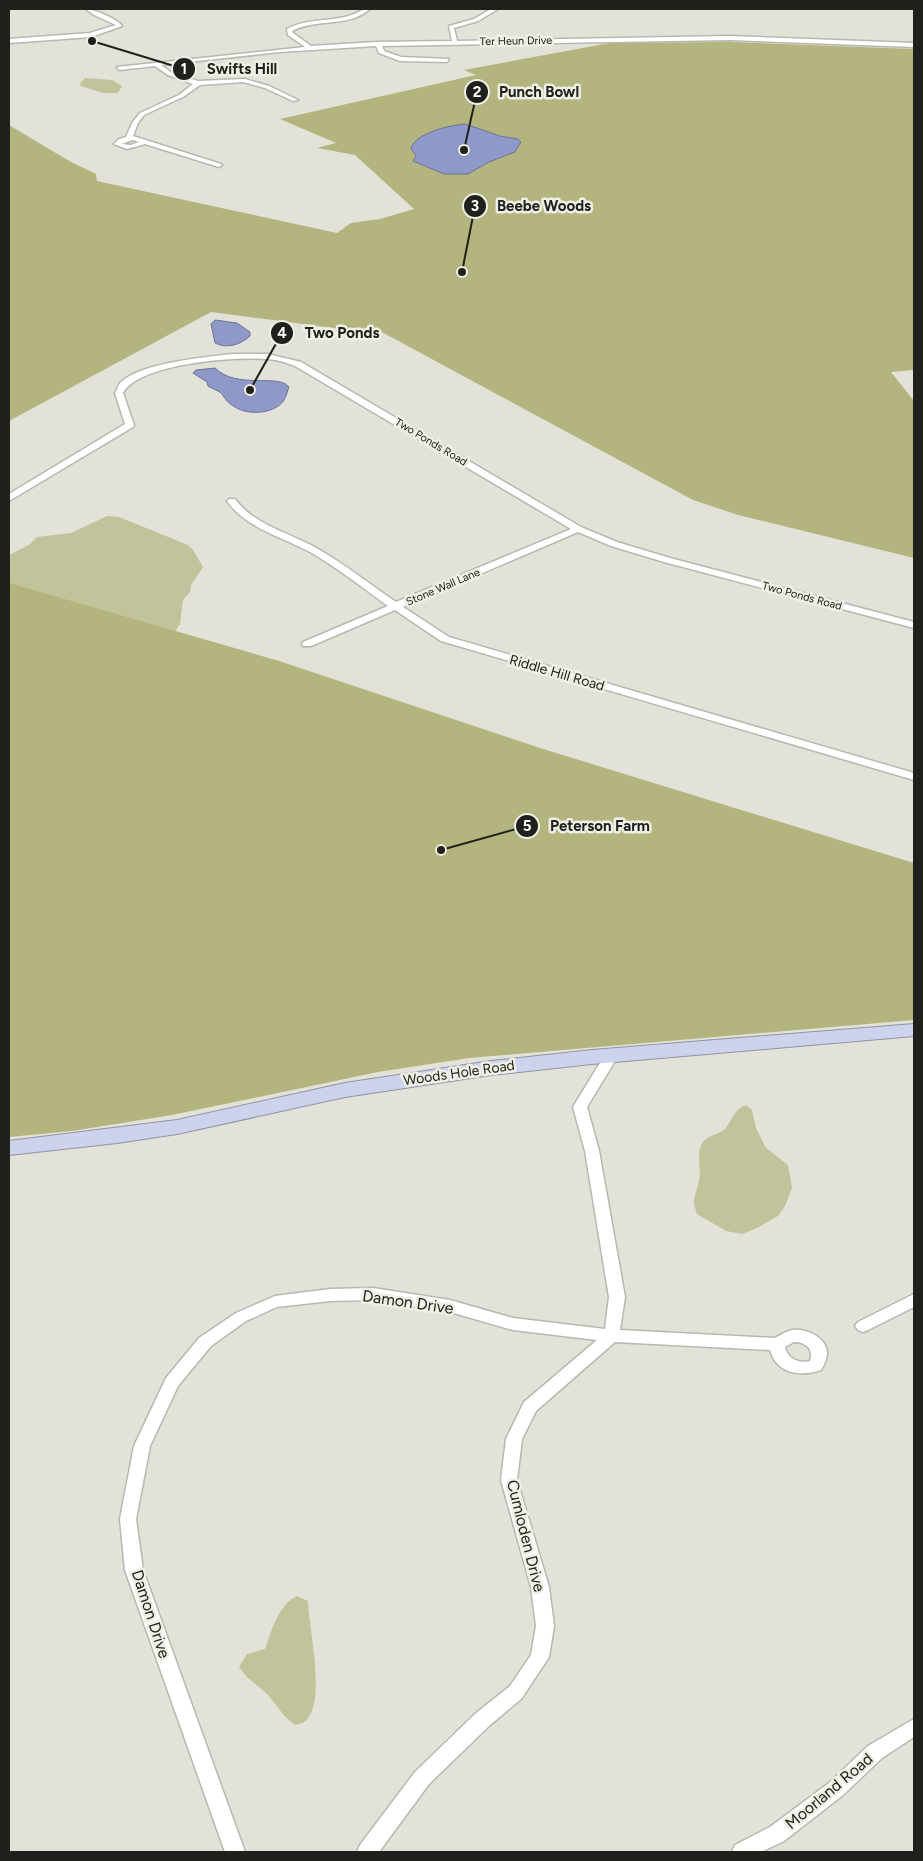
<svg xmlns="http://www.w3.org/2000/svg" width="923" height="1861" font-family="Figtree,sans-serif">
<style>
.green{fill:#c2c39a}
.forest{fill:#b3b47e}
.water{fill:#8e98c9;stroke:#6d7495}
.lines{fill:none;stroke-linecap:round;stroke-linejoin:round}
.minor-casing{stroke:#b8b8b0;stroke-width:3}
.highway-casing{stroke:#9094a3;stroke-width:2}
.minor{fill:#fff;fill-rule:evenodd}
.highway{fill:#cdd3ec;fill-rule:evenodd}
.labels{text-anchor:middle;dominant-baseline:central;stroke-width:5;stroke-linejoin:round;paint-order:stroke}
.far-street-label{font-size:11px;fill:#20201c;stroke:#efefe6}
.street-label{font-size:14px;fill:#20201c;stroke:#efefe6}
.near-street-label{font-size:16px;fill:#20201c;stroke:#efefe6}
.leader{fill:none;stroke:#20201c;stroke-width:2}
.callout-dot{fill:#20201c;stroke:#efefe6;stroke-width:2}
.mark-label{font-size:15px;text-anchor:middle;font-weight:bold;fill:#fff}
.callout-label{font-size:15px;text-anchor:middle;font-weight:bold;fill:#20201c;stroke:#efefe6;stroke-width:5;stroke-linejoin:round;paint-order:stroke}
</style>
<rect width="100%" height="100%" fill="#e2e2d9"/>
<!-- green -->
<g class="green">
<polygon points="85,78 112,80 122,86 118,93 103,93 81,86 80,84"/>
<polygon points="107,516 119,517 188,545 193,550 203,567 191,585 190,592 183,600 180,624 175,632 9,647 9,555 29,545 37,537 71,533"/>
<path d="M746,1105L752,1110L756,1128L766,1148L788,1165L792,1188L785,1206L778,1216L755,1229L742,1234L726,1231L697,1214C696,1210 694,1206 694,1203C694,1194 698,1188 699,1180C702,1168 695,1152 703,1142C709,1134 720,1135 726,1128C733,1119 734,1109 746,1105Z"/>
<path d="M297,1596L308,1601C309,1629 325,1695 308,1718C305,1723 300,1724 295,1725C283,1717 277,1705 268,1695C258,1684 249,1682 239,1667L247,1654L265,1649C272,1630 278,1605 297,1596Z"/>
</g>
<!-- forest -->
<g class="forest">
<polygon points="730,42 914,49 914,370 891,372 914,401 914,558 738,515 693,500 378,330 341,329 211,312 9,421 9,125 71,162 96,174 97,181 337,233 351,223 380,219 414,209 355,155 317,148 336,143 280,119 476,75 464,70 610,43"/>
<polygon points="9,583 279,661 540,748 914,863 914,1020 469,1058 378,1072 172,1115 72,1131 9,1137"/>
</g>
<!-- water -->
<g class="water">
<path d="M465,124L500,136L518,139L521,142L515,152L489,162L468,174H444L413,161L416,156L411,149C414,133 451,125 465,124Z"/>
<path d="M215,320L237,323L250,332V336C240,345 227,349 215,343L211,324Z"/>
<path d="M215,368C237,390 278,373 289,387C287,391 287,395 285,398C278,414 248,416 235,407C229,404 225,399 222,394C220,391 212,389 208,386L207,382L193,373L196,370Z"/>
</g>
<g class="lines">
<!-- minor casing -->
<g class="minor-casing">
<g id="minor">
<path d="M86,9C93,9 118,19 122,26L91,37L9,43V39L90,33L116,25L94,15Z"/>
<path d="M364,9H370C348,28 316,18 292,31L293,33L311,46L376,42L452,41L449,26L474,19L491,9H498L478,21L454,28L457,41L730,36L914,43V47L730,40L382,46L384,51L401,57L449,59L447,62L400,61L379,53L376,46L280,52L161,65L172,73L198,81L245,79L269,86L298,100L293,101L265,88L243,82L200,85L183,97L144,115L138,123L133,136L221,164L222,165L219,167L145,144L127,149L114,144L119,139L126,137L132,123L140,113L179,95L193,84L168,75L155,66L119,70L117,67L305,47L288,35L287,29C311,16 341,24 364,9ZM133,140L139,142L131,145L121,144Z"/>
<path d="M233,354H268L301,362L581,527L617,542L670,558L914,622V628L664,562L611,546L578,532L403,607L449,637L914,773V780L441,641L395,610L311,646H303L302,644L303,642L388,606C363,588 339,569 312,553C283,537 247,529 227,501L229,499H235C255,526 293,534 320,550C347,566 371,585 396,602L571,529L295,366C285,362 275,359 265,359C234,356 138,364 123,393L134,425L133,427L9,501V494L125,424L115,393C117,390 118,386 120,383C139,363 206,357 233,354Z"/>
<path d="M611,1052L616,1053L618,1056L587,1107L599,1151L625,1297L620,1330L775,1338C781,1335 786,1331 793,1330C808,1328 832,1340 826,1359C825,1363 823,1367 821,1370C800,1377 777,1374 770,1350L615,1342L536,1411L522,1439L517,1480L549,1587L554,1626L549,1657L522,1698L489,1726L429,1784L379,1852H357L360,1845L415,1772L475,1714L510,1686L531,1655L536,1626L531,1587L501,1480L506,1439L524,1402L597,1340L513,1330L450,1312L373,1300L330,1301L277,1307L246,1321L211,1346L178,1386L150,1446L136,1519L143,1570L245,1852H225L125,1570L120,1519L134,1446L166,1378L199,1338L236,1313L275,1296L330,1289L373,1288L450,1300L513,1318L605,1329L609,1297L585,1151L573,1107L606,1053ZM794,1342C806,1342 814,1349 810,1361C798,1364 787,1358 785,1347Z"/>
<polygon points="914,1294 914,1307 868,1330 863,1332 858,1330 855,1326 858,1322"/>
<polygon points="914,1719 914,1737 882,1758 843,1795 784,1841 761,1852 732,1852 735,1845 770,1827 829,1783 868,1746"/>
</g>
</g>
<!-- highway casing -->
<g class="highway-casing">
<polygon id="highway" points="914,1024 914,1036 592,1064 491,1075 345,1097 177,1134 117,1143 9,1155 9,1141 177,1120 345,1083 491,1061 592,1050"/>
</g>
<!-- minor -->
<use href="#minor" class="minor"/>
<!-- highway -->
<use href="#highway" class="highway"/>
</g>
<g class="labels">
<!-- far-street labels -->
<g class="far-street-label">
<text transform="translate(516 41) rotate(-1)">Ter Heun Drive</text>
<text transform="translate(431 442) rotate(31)">Two Ponds Road</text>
<text transform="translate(443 587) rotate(-23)">Stone Wall Lane</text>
<text transform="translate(802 596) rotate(15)">Two Ponds Road</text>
</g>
<!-- street labels -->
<g class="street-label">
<text transform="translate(557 673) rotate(16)">Riddle Hill Road</text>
<text transform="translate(459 1073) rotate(-8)">Woods Hole Road</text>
</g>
<!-- near-street labels -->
<g class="near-street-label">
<text transform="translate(408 1302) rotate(8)">Damon Drive</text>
<text transform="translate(526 1536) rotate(76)">Cumloden Drive</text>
<text transform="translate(151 1614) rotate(72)">Damon Drive</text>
<text transform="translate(829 1791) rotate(-40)">Moorland Road</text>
</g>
</g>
<!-- callouts -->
<path class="leader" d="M92 41L184 69M464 150L477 92M462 272L475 206M250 390L282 333M441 850L527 826"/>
<g class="callout-dot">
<circle cx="92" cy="41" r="5"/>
<circle cx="464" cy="150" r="5"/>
<circle cx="462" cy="272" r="5"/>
<circle cx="250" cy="390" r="5"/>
<circle cx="441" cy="850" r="5"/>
<circle cx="184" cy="69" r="12"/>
<circle cx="477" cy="92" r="12"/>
<circle cx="475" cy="206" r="12"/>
<circle cx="282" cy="333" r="12"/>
<circle cx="527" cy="826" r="12"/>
</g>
<g class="mark-label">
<text x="184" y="74">1</text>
<text x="477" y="97">2</text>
<text x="475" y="211">3</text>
<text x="282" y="338">4</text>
<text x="527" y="831">5</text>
</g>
<g class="callout-label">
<text x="242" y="74">Swifts Hill</text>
<text x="539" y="97">Punch Bowl</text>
<text x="544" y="211">Beebe Woods</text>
<text x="342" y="338">Two Ponds</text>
<text x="600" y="831">Peterson Farm</text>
</g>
<!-- border -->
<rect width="923" height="1861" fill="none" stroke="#20201c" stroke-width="20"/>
</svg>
